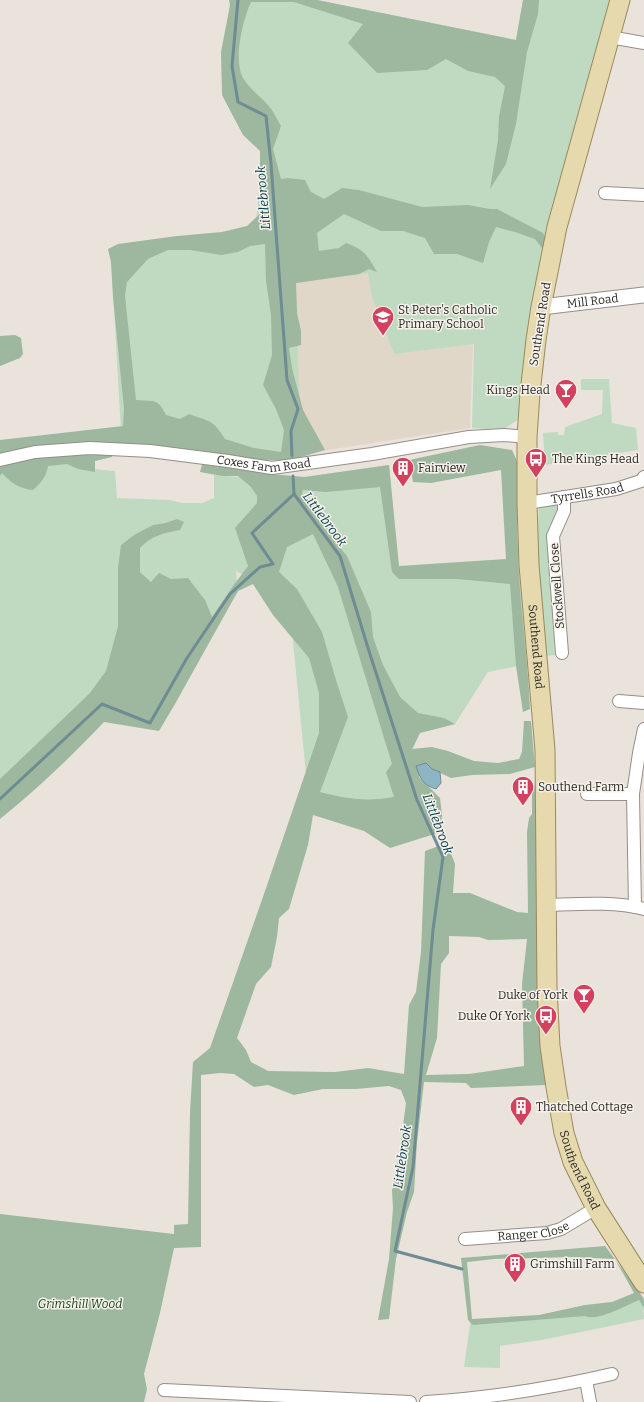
<svg xmlns="http://www.w3.org/2000/svg" width="644" height="1402" font-family="Bitter,serif">
<style>
.built{fill:#e1d7c9}
.green{fill:#bfdac0;fill-rule:evenodd}
.forest{fill:#9db89e;fill-rule:evenodd}
.water{fill:#8db5c3;stroke:#6f8b94}
.lines{fill:none;stroke-linecap:round;stroke-linejoin:round}
.stream{stroke:#6f8b94;stroke-width:3}
.minor-casing{stroke:#938f88;stroke-width:14}
.tertiary-casing{stroke:#938f88;stroke-width:17}
.primary-casing{stroke:#9a8a5b;stroke-width:21}
.minor{stroke:#fff;stroke-width:12}
.tertiary{stroke:#fff;stroke-width:15}
.primary{stroke:#e6d9ae;stroke-width:19}
.labels{text-anchor:middle;dominant-baseline:central;stroke-width:3;stroke-linejoin:round;paint-order:stroke}
.street-label{font-size:12px;fill:#2a2926;stroke:#f6f1ea}
.poi-label{font-size:12px;fill:#2a2926;stroke:#f6f1ea;text-anchor:start}
.park-label{font-size:12px;font-style:italic;fill:#153f1b;stroke:#f6f1ea}
.water-label{font-size:13px;font-style:italic;fill:#003d4c;stroke:#f6f1ea}
</style>
<rect width="100%" height="100%" fill="#e9e3dc"/>
<!-- built -->
<polygon class="built" points="470,218 476,330 473,344 470,428 301,454 289,280"/>
<!-- green -->
<g class="green">
<polygon points="246,0 317,0 516,40 523,0 614,0 523,388 518,420 502,430 472,428 474,344 394,354 372,297 368,273 296,283 301,454 288,461 121,431 111,255 255,232 266,116 233,69"/>
<polygon points="581,379 609,379 612,423 636,428 638,450 545,465 543,433 558,432 558,435 564,435 565,427 602,414 603,390 581,390"/>
<path d="M71,458L94,469L115,471L117,498L169,500L183,503H202L214,498V475L281,480L389,465L399,573L519,567L527,664L488,672L455,724L420,733L406,764L423,811L309,805L289,600L236,571L238,591L156,726L104,713L0,811V470ZM177,519L183,522L180,530C164,533 151,536 139,548L140,572L151,582L187,578L130,664L121,545L153,525L165,523Z"/>
<path d="M549,503L556,504L558,512L547,533L555,655L545,656C541,607 535,557 539,508Z"/>
<polygon points="643,1299 644,1319 542,1340 500,1346 500,1368 464,1367 471,1318 471,1321 562,1315 622,1304"/>
</g>
<!-- forest -->
<g class="forest">
<path d="M229,0H317L516,40L523,0H539L538,14L527,52L516,124L506,164L490,189L498,140L499,117L505,86L495,77L468,71L446,59L427,70L377,73L348,43L363,24L294,2H251C243,19 233,60 243,78C251,91 263,98 272,110C275,115 278,121 281,126L273,149L281,179L288,178L305,180L311,192L324,199L342,188L359,190L422,207L468,205L490,209H497L543,233L550,247L545,252L535,239L515,232L496,227L489,242L483,263L457,254H434L425,238L403,231H381L344,214L317,233L319,251L339,248L346,243C365,250 367,255 377,272L369,269L359,274L296,283L297,313L301,331V345L289,348L292,368L303,410L325,450L288,461L280,460L228,461L113,449L112,457L95,461V472L78,469L67,464L48,466C46,477 41,483 33,490C20,489 11,483 2,473L0,476V440L123,426L124,409L113,297L111,262L108,249L118,244L177,236L222,232L247,226L262,212L260,181V151L243,135L222,95L221,52L230,5ZM265,244L266,281L271,315L272,355L263,385L276,409L284,430L281,452L254,448L225,439C212,418 209,422 189,414L180,419L166,415C157,397 154,402 136,400L125,296L127,282L148,259L168,250H190L221,255L238,252L250,246Z"/>
<polygon points="15,335 21,338 23,354 20,358 0,366 0,336"/>
<path d="M480,445L512,450L518,463V514C516,526 518,539 518,551C519,604 528,656 530,709L523,712L516,666L510,584L457,579H399L392,572L380,487L326,492L303,490L302,493L325,529L347,556L371,612L373,637L383,665L400,697L418,713L444,718L455,724L420,733L412,749L432,747L448,751L474,761L498,763L519,759L522,752L524,721H531L535,767L510,774L472,775L451,778L432,769L426,763L419,777L440,798L442,815L441,832L390,848L364,831L313,815L308,845L289,909L279,918L277,937L271,967L256,984L237,1038L246,1050L251,1062L268,1071L335,1072L368,1068L404,1074L409,1005L416,992L421,952L425,851L447,843L455,864L453,893H470L517,912L528,913L527,832L529,818L532,814V785H535L536,814L538,816L547,1085L471,1088L466,1083L424,1082L417,1142L414,1192L407,1212L396,1259L389,1319L378,1320L389,1259L393,1208L392,1191L400,1148L406,1103L401,1090L389,1086L356,1089H323L294,1095L268,1085L254,1087L234,1074L220,1073L201,1075V1247L174,1248L160,1313L144,1374L147,1389L144,1402H0V1214L174,1234V1225L188,1224L190,1112L193,1062L210,1048L264,894L319,733V693L309,658L273,615L253,584L238,591L175,704L159,731L104,722C71,757 37,789 0,819V779L90,693L106,671L118,626V568L121,545L134,535L153,525L165,523L177,519L184,522L180,530C164,533 151,536 140,548V572L151,582L159,573L171,579L188,578L205,600L212,617L233,586L248,566L235,528L257,503V496L251,487L238,476H222L200,472L203,461L270,474L305,477L389,465L399,566L506,559L501,470L431,483L413,482L409,460ZM313,534L338,587L392,764L386,772L394,797C366,802 348,799 320,792L348,717L336,680L322,632L297,589L279,572L287,547ZM449,936L479,937L488,940L527,939L522,984L524,1066L469,1074L426,1075L437,1038L441,964L449,953Z"/>
<path d="M605,1246L638,1290L644,1299V1308L639,1300C626,1305 598,1322 585,1316L473,1325L468,1320L461,1258ZM570,1257L615,1259L634,1293L612,1302L585,1305L539,1315L472,1319L467,1262L494,1259Z"/>
</g>
<!-- water -->
<path class="water" d="M426,763L432,769L440,772L441,783L436,789C424,786 419,777 416,766Z"/>
<g class="lines">
<!-- stream -->
<g class="stream">
<polyline points="238,0 232,66 238,102 266,116 271,164 287,380 298,409 291,431 292,456"/>
<polyline points="293,476 294,494 340,556 368,648 417,800 443,857 433,930 413,1167 395,1251 462,1269"/>
<polyline points="0,799 102,704 150,723 187,658 230,594 260,567 273,564 252,533 294,494"/>
</g>
<!-- minor casing -->
<g class="minor-casing">
<g id="minor">
<polyline points="610,37 644,43"/>
<polyline points="605,193 644,195"/>
<path id="s1" d="M0,460L35,452L90,448L150,451L228,461L272,468L372,454L469,437L504,435L527,437"/>
<path id="s2" d="M527,503L616,489L641,481L644,477"/>
<polyline points="562,653 553,536 564,511 564,497"/>
<polyline points="619,701 644,703"/>
<polyline points="587,794 633,794"/>
<path d="M546,905C578,904 613,901 644,909"/>
<polyline points="635,907 633,794 639,753 644,729"/>
<path id="s3" d="M465,1239L547,1233L561,1229L596,1208"/>
<polyline points="586,1380 590,1402"/>
<polyline points="164,1390 410,1402"/>
<path d="M426,1402C488,1398 552,1388 612,1374"/>
</g>
</g>
<!-- tertiary casing -->
<g class="tertiary-casing">
<g id="tertiary">
<path id="s4" d="M541,307L644,295"/>
</g>
</g>
<!-- primary casing -->
<g class="primary-casing">
<g id="primary">
<path id="s5" d="M620,0L557,227L541,307L536,340L530,393L527,437V503L529,565L545,750L547,988L550,1046L556,1087L564,1133L573,1162L596,1208L644,1283"/>
</g>
</g>
<!-- minor -->
<use href="#minor" class="minor"/>
<!-- tertiary -->
<use href="#tertiary" class="tertiary"/>
<!-- primary -->
<use href="#primary" class="primary"/>
</g>
<!-- icons -->
<defs>
<g id="school-pin" transform="scale(1.15)"><path d="M0 17L-7.5 6A9.5 9.5 0 1 1 7.5 6Z" fill="#d2425f" stroke="#f6f1ea"/><path d="M0-5L7-2L0 1L-7-2ZM-4 1L0 2.5L4 1V4Q0 6-4 4Z" fill="#fff"/></g>
<g id="bar-pin" transform="scale(1.15)"><path d="M0 17L-7.5 6A9.5 9.5 0 1 1 7.5 6Z" fill="#d2425f" stroke="#f6f1ea"/><path d="M-6-5H6L.8 .8V4.5H3.5V6h-7V4.5H-.8V.8Z" fill="#fff"/></g>
<g id="bus-pin" transform="scale(1.15)"><path d="M0 17L-7.5 6A9.5 9.5 0 1 1 7.5 6Z" fill="#d2425f" stroke="#f6f1ea"/><path d="M-5-6H5V4H4V6H2V4H-2V6H-4V4H-5ZM-3.5-4V0h7V-4ZM-3.5 1.2v1.5H-2V1.2ZM2 1.2v1.5H3.5V1.2Z" fill="#fff"/></g>
<g id="building-pin" transform="scale(1.15)"><path d="M0 17L-7.5 6A9.5 9.5 0 1 1 7.5 6Z" fill="#d2425f" stroke="#f6f1ea"/><path d="M-4-6H4V6H1V3H-1V6H-4ZM-2.5-4.3h1.7v1.8h-1.7ZM.8-4.3h1.7v1.8H.8ZM-2.5-1h1.7V.8h-1.7ZM.8-1h1.7V.8H.8Z" fill="#fff"/></g>
</defs>
<g fill-rule="evenodd">
<use href="#school-pin" x="383" y="317"/>
<use href="#bar-pin" x="566" y="390"/>
<use href="#bus-pin" x="536" y="459"/>
<use href="#building-pin" x="403" y="468"/>
<use href="#building-pin" x="523" y="787"/>
<use href="#bar-pin" x="584" y="995"/>
<use href="#bus-pin" x="546" y="1016"/>
<use href="#building-pin" x="521" y="1107"/>
<use href="#building-pin" x="515" y="1264"/>
</g>
<g class="labels">
<!-- street labels -->
<g class="street-label">
<text stroke="none"><textPath href="#s4" startOffset="52">Mill Road</textPath></text>
<text transform="translate(540 324) rotate(-81)">Southend Road</text>
<text stroke="none"><textPath href="#s1" startOffset="266">Coxes Farm Road</textPath></text>
<text stroke="none"><textPath href="#s2" startOffset="61">Tyrrells Road</textPath></text>
<text transform="translate(557 586) rotate(-94)">Stockwell Close</text>
<text stroke="none"><textPath href="#s5" startOffset="658">Southend Road</textPath></text>
<text stroke="none"><textPath href="#s5" startOffset="1186">Southend Road</textPath></text>
<text stroke="none"><textPath href="#s3" startOffset="69">Ranger Close</textPath></text>
</g>
<!-- poi labels -->
<g class="poi-label">
<text x="398" y="310">St Peter's Catholic<tspan x="398" dy="14">Primary School</tspan></text>
<text x="550" y="390" text-anchor="end">Kings Head</text>
<text x="552" y="459">The Kings Head</text>
<text x="418" y="468">Fairview</text>
<text x="538" y="787">Southend Farm</text>
<text x="568" y="995" text-anchor="end">Duke of York</text>
<text x="530" y="1016" text-anchor="end">Duke Of York</text>
<text x="536" y="1107">Thatched Cottage</text>
<text x="530" y="1264">Grimshill Farm</text>
</g>
<!-- park labels -->
<g class="park-label">
<text x="80" y="1304">Grimshill Wood</text>
</g>
<!-- water labels -->
<g class="water-label">
<text transform="translate(263 198) rotate(-95)">Littlebrook</text>
<text transform="translate(325 519) rotate(53)">Littlebrook</text>
<text transform="translate(438 824) rotate(69)">Littlebrook</text>
<text transform="translate(402 1157) rotate(-82)">Littlebrook</text>
</g>
</g>
</svg>
